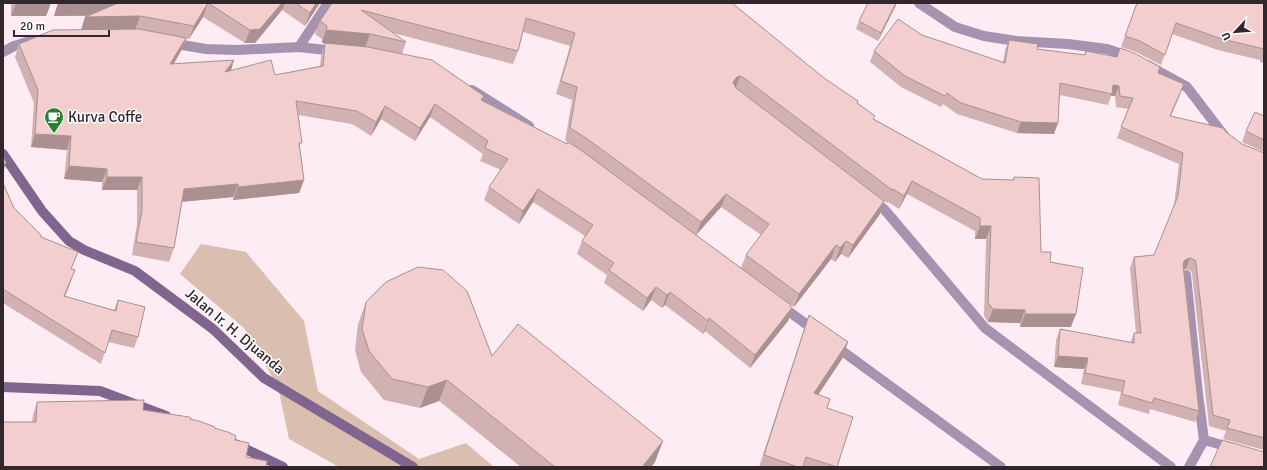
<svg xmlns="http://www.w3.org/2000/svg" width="1267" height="470" font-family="Signika,sans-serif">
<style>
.green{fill:#dabeaf}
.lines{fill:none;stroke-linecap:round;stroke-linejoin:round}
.street{stroke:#a593af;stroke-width:10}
.secondary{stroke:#80658e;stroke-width:10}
.wall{fill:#d1b1b1;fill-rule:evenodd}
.shaded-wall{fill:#aa9090}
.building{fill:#f3cece;stroke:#aa9090}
.labels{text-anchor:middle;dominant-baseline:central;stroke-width:3;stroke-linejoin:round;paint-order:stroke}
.poi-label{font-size:15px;fill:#32272d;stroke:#fff;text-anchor:start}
.street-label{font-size:15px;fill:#32272d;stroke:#fff}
</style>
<rect width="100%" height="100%" fill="#feecf5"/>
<!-- green -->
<polygon class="green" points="201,244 246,252 304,321 318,391 419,459 466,443 494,467 339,467 289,439 278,387 244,328 180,274"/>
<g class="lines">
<!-- street -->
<g class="street">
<polyline points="919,3 955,27 984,36 1016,41 1068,44 1107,49 1131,57"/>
<polyline points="170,43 206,49 236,50 299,47 335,51"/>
<polyline points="299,47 328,3"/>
<polyline points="3,52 14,46 33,40"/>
<polyline points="1147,65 1187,87 1226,138"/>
<polyline points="472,90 529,126"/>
<polyline points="873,200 884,209 985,328 1171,467"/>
<polyline points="1186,275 1198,394 1204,440 1189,467"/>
<polyline points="780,305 817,332"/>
<polyline points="834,345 1001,467"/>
<polyline points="1204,440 1233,448"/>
</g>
<!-- secondary -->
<g class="secondary">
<polyline points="3,154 42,211 69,241 84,250 135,271 213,329 264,378 413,467"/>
<polyline points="3,387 100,391 166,416"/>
<polyline points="235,444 283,467"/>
</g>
</g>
<!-- wall -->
<g class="wall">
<polygon points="11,3 51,3 46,16 11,16"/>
<path d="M58,3H320L305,26L282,10L255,43H245L203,17L189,39H186L181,51L174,64L234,60L231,70L275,75L320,66L321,56L325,43H322V39L315,34L320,21L332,3H732L824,78L858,103L874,119L982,179L1013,180L1014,177L1041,252L1050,262L1071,327H1020V323L988,322L984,316L986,239H975V231L907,194L899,209L888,202L887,203L884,201L880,214L848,258L841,254L835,262L831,259L794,307L791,305V307L792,308L788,321L750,368L705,331L703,334L665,305L662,308L651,300L643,311L604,283L607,275L577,254L582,241L585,236L533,202L519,224L484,200L489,187L501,170L480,161L483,154L430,117L415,141L381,119L371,136L352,124L298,115L300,148L304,180L299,193L233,200V197L182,202L174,248L169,262L132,255L137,224V190H102V182L64,179L67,150L31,147L34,103L15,57L19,44L135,30H81L88,16H54ZM523,32L570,46L556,94L572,100L565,141L568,142L567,144L482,100L402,54L406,42L393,33L513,64L518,51ZM721,207L761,235L746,255L741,268L696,235Z"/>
<polygon points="897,3 878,41 856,29 859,21"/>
<polygon points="1137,3 1264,3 1264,63 1260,62 1260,60 1218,50 1172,34 1161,65 1136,52 1121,47"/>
<polygon points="922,35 1003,63 1005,50 1009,40 1037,49 1084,55 1086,51 1158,73 1180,95 1171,116 1226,132 1242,144 1264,153 1264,450 1223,439 1226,431 1209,426 1192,274 1191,271 1186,269 1184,269 1199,411 1195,422 1150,409 1149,414 1118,405 1121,392 1081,384 1084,369 1054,367 1056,340 1060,329 1130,343 1134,333 1136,333 1130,268 1134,257 1154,255 1174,206 1179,164 1117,138 1128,109 1116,107 1115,96 1111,96 1108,105 1060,95 1054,134 1017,133 957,114 943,104 941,107 901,87 870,62 874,51"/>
<polygon points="1264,116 1264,152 1242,142 1246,131"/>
<polygon points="3,183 14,208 41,237 72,269 71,282 65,297 114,310 118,300 138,337 134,348 108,342 101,364 3,303"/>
<polygon points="366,302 492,356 655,462 651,467 521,467 439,401 420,408 384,400 361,372 355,350 358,324"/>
<polygon points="809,315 848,342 842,359 818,395 827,408 837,467 759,467 803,332"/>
<polygon points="37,402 143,410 190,419 214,428 235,440 246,457 32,422 33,415"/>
</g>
<!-- shaded-wall -->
<g class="shaded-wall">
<polygon points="16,3 51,3 46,16 11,16"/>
<polygon points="58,3 119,3 115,15 54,16"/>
<polygon points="208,3 203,17 189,39 194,26"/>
<polygon points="282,3 285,3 282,10 255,43 245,43 250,30"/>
<polygon points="316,3 320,3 305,26 310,13"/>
<polygon points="896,3 897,3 878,41 881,33"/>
<polygon points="140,16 135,30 81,30 85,17"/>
<polygon points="326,30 370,34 365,48 322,43"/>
<polygon points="186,38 181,51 165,77 170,64"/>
<polygon points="234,60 230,73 225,72"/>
<polygon points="740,76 735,90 733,82 737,77"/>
<polygon points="1113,85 1119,86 1115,96 1111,96"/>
<polygon points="435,104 430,117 415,141 420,128"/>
<polygon points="385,106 381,119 371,136 376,122"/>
<polygon points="1021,122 1058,123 1054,134 1017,133"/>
<polygon points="35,134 71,136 67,150 31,147"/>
<polygon points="6,163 3,173 3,165"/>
<polygon points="69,166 107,169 102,182 64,179"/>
<polygon points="107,177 142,177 137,190 102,190"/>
<polygon points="304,180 299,193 233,200 238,187"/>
<polygon points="912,181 907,194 899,209 904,196"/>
<polygon points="238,184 233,197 179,202 184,189"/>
<polygon points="538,189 533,202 519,224 523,211"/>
<polygon points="726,194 721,207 696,235 701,222"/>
<polygon points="884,201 880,214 848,258 853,245"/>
<polygon points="980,226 991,226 986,239 975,239"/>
<polygon points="846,241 841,254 835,262 840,248"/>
<polygon points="836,245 831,259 794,307 799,294"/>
<polygon points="1190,258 1186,269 1183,270 1184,261 1187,259"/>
<polygon points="656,287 651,300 643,311 647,298"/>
<polygon points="670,292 665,305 662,308 667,295"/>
<polygon points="791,305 788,313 792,308 788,321 750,368 755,355"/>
<polygon points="993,309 1025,310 1020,323 988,322"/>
<polygon points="1025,314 1076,314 1071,327 1020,327"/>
<polygon points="709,318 705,331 703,334 708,321"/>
<polygon points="848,342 842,359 808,410 814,393"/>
<polygon points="1058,356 1088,358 1084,369 1054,367"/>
<polygon points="447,380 439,401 420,408 428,387"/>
<polygon points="663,441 655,462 651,467 642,467"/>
</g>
<!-- building -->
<g class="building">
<polygon points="118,3 282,3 260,29 250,30 208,3 194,26 140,16 85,17"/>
<polygon points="296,3 316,3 310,13"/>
<polygon points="332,3 732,3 824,78 858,101 857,103 875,116 873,119 982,179 1014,180 1014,177 1039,178 1041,252 1051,252 1050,262 1083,268 1076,314 1025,314 1025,310 993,309 988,303 991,226 980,226 980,218 912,181 904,196 893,189 892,190 744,78 740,76 737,77 733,82 736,88 884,201 853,245 846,241 840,248 836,245 799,294 746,255 769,224 726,194 701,222 586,138 570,128 577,87 561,81 575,33 526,18 518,51 361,10 406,42 370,34 326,30 327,26 320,21"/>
<polygon points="868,3 896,3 881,33 859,21"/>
<polygon points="1137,3 1264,3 1264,49 1222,39 1176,23 1165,55 1140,41 1125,36"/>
<polygon points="898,19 922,35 1005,63 1009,40 1038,44 1037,49 1085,55 1086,51 1117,57 1120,48 1134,53 1160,67 1158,73 1184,84 1170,116 1223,128 1226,132 1242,144 1264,153 1264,438 1227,428 1230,420 1213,415 1196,263 1195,260 1190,258 1187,259 1184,261 1183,265 1199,411 1154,398 1152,403 1122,394 1125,381 1085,373 1088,358 1058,356 1060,329 1134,343 1134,333 1141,333 1134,257 1154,255 1178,196 1183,153 1121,127 1133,98 1120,96 1119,86 1113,85 1112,94 1060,83 1058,123 1021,122 961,103 947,93 945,96 905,76 874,51"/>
<polygon points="139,29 186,38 170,64 234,60 225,72 271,60 275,75 323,66 325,43 368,47 432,60 484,96 481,100 567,144 568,142 578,148 791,305 790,306 792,308 755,355 709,318 708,321 670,292 667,295 656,287 647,298 609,270 614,263 582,241 593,225 538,189 523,211 489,187 508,159 485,148 488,141 435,104 420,128 385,106 376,122 357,111 296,101 302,143 299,143 304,180 238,187 238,184 184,189 174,248 136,242 142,211 142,177 107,177 107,169 69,166 71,136 35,134 38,90 19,44 53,30"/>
<polygon points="1255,112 1264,116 1264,140 1246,131"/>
<polygon points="3,156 6,163 3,165"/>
<polygon points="3,183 14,208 40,234 41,237 78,252 71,269 75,270 64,296 116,311 118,300 145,307 138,337 112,330 105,353 3,289"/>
<polygon points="418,267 443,270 467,291 492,356 518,324 663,441 642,467 555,467 447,380 428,387 392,379 369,351 362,329 366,302 386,282"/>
<polygon points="809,315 848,342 814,393 830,399 827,408 853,417 837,467 806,457 803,467 798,467 764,455"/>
<polygon points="144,400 143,410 189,417 191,418 190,419 199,421 215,427 214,428 228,432 236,436 235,440 249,443 246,457 267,461 266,467 3,467 3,422 36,422 37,402"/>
<polygon points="1222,440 1264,452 1264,467 1210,467"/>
</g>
<!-- icons -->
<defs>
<g id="cafe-pin" transform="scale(1)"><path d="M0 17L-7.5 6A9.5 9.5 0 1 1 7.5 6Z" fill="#2a802e" stroke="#fff"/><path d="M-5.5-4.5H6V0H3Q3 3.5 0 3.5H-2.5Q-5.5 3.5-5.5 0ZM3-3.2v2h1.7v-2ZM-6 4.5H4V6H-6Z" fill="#fff"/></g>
</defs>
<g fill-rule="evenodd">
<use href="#cafe-pin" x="54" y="117"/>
</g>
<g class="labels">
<!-- poi labels -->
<g class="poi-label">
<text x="68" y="117">Kurva Coffe</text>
</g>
<!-- street labels -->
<g class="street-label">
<text transform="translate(235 331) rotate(40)">Jalan Ir. H. Djuanda</text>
</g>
</g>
<!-- border -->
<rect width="1267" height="470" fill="none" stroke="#32272d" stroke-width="8"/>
<!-- north arrow -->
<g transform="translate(1235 32) rotate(244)" stroke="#ffffff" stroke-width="3" paint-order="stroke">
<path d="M0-3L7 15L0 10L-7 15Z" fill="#32272d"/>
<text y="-6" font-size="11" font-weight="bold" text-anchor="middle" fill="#32272d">U</text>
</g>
<!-- scale -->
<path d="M14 30v6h95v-6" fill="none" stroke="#32272d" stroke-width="2"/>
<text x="20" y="30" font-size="12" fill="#32272d" stroke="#ffffff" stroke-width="3" paint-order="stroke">20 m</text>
</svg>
